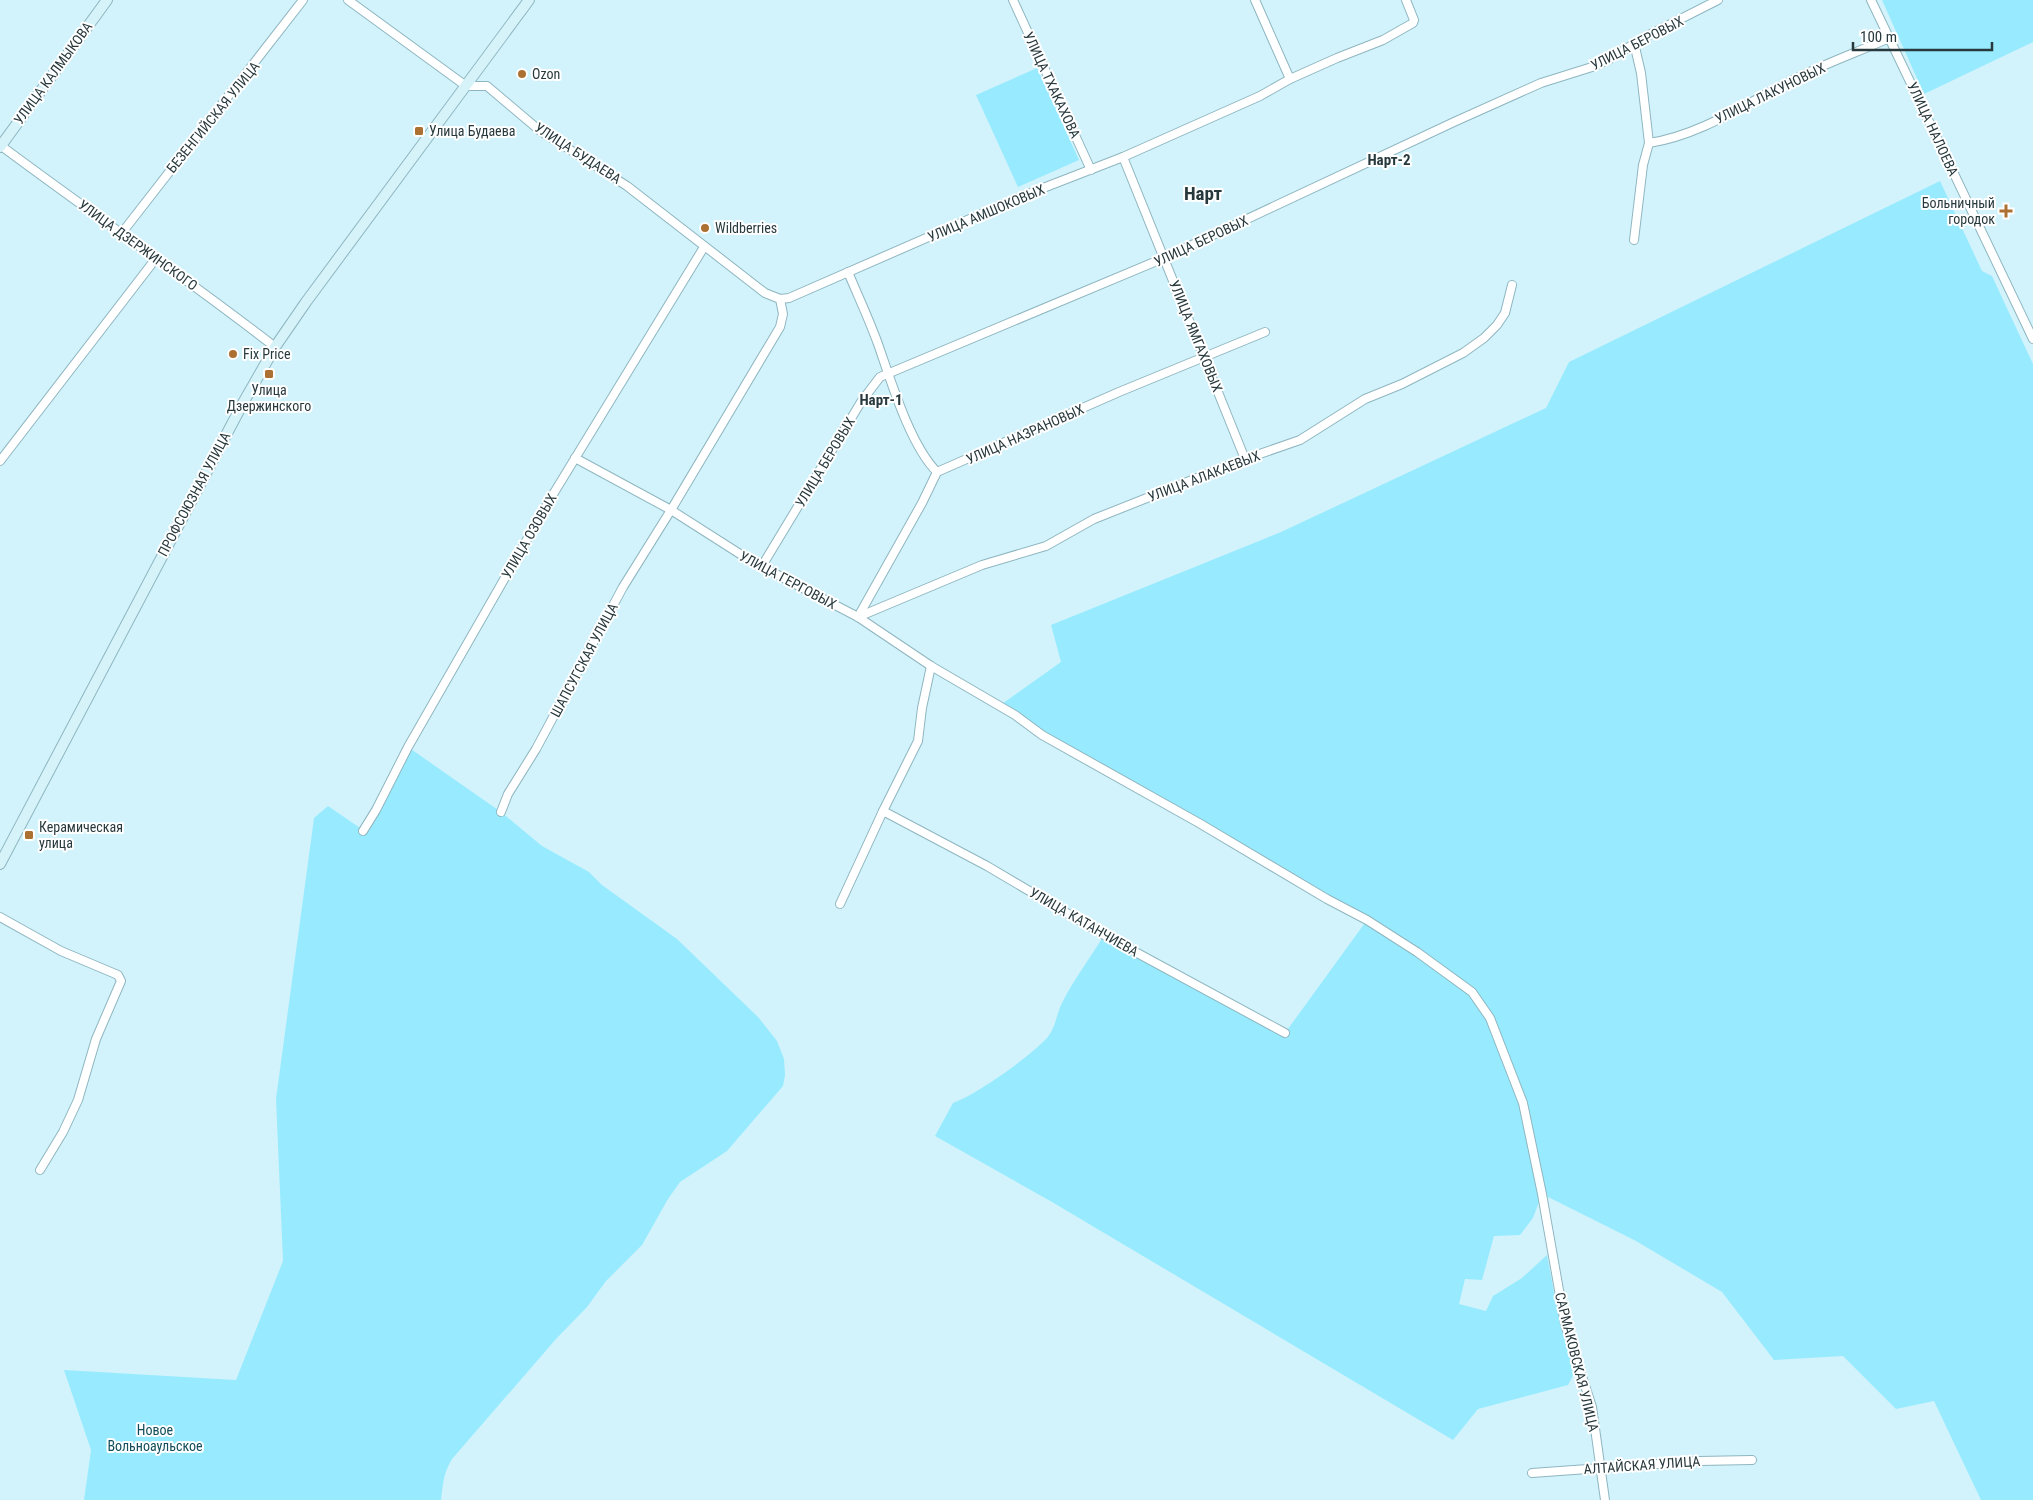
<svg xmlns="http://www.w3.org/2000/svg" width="2033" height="1500" font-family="'Roboto Condensed',sans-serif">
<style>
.green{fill:#98ebff}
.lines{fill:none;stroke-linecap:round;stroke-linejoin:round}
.street-casing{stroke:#8eb6c0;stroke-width:10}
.secondary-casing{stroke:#8eb6c0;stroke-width:12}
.street{stroke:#fff;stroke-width:8}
.secondary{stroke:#d6f3fa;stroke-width:10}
.poi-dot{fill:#ac7132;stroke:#fff;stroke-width:2}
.labels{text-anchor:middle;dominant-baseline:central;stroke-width:4;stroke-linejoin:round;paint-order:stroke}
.street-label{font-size:14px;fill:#28393d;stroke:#fff}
.poi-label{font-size:14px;fill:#28393d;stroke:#fff;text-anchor:start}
.park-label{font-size:14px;fill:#114d5a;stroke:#fff}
.neighbourhood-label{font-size:15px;font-weight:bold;fill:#28393d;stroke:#fff}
.district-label{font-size:19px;font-weight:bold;fill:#28393d;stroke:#fff}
</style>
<rect width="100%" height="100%" fill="#d2f3fc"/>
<!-- green -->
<g class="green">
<polygon points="1882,0 2033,0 2033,42 1924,94"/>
<polygon points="1037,68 1079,160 1018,187 976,95"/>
<path d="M1940,181L1982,271L1992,276L2033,364V1500H1981L1934,1401L1896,1409L1843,1356L1774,1360L1722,1292L1636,1241L1542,1194L1533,1218L1520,1235L1494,1236L1482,1280L1465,1279L1459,1304L1486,1311L1493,1296L1522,1278L1547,1255L1557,1309L1575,1372L1568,1385L1478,1409L1453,1440L1052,1202L935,1136L953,1103C978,1094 1029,1057 1047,1038C1056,1027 1056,1015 1062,1003C1074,979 1091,957 1104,935L1285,1033L1367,920L999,706L1061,662L1051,625L1281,532L1546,408L1569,362Z"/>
<path d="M408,747L501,812L542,846L589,872L602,885L677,939L758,1017L777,1041L784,1059L785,1075L783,1086L727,1151L680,1182L668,1199L642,1245L606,1281L587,1307L556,1339L452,1459C443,1474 443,1484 441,1500H84L91,1450L64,1370L236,1380L283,1261L276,1099L314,818L328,806L363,830Z"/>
</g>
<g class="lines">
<!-- street casing -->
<g class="street-casing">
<g id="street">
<polyline points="348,0 466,86 487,86 539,130 627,186 765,293 780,299 789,298 1020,197 1123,157 1260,96 1290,79 1337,58 1383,40 1413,23 1414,20 1406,0"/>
<polyline points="1013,0 1091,170"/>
<polyline points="1255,0 1290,79"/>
<polyline points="1871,0 2033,339"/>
<polyline points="1634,43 1641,73 1649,143 1643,165 1634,240"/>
<path d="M1649,143C1702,135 1748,102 1795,79C1826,63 1858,52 1889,38"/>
<path d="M0,145C91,213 185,277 275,347"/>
<polyline points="1123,157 1245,459"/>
<polyline points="121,234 303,0"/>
<path d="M848,272C858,296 869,319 878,344C891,381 910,445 937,472"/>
<polyline points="575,458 671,510 751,561 858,617 931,666 1015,715 1042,735 1199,823 1327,899 1367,920 1417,952 1472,992 1490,1018 1523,1103 1542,1194 1565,1324 1592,1407 1605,1500"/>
<polyline points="0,461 157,257"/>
<polyline points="762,566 861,402 880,377 1164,258 1454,122 1541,83 1592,67 1610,59 1645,37 1718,0"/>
<polyline points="858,617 982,565 1046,546 1094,519 1245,459 1300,440 1365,399 1402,384 1463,353 1484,338 1497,325 1505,313 1512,285"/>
<polyline points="858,617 922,503 937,472 1119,392 1265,332"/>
<polyline points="883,811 987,866 1104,935 1285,1033"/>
<polyline points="501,812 508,794 536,749 623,587 671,510 780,327 783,314 780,299"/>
<polyline points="363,831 376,810 408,747 549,501 704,247"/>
<polyline points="840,904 883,811 918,741 922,708 931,666"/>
<polyline points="0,917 61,951 118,975 121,981 96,1039 78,1100 63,1132 40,1170"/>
<polyline points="1532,1473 1699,1461 1752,1460"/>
</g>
</g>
<!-- secondary casing -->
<g class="secondary-casing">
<g id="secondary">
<polyline points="0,147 107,0"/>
<polyline points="0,864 243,403 275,347 306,302 529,0"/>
</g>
</g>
<!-- street -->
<use href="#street" class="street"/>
<!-- secondary -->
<use href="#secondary" class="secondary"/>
</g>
<!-- markers -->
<g class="poi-dot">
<circle cx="522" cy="74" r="5"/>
<rect x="414" y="126" width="10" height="10" rx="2.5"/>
<path d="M2003.5 203.5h5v5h5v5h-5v5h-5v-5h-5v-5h5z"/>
<circle cx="705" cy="228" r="5"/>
<circle cx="233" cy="354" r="5"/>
<rect x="264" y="369" width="10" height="10" rx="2.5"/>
<rect x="24" y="830" width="10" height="10" rx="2.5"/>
</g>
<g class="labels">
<!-- street labels -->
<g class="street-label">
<text transform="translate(1637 43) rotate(-27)">УЛИЦА БЕРОВЫХ</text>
<text transform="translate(53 73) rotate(-54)">УЛИЦА КАЛМЫКОВА</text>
<text transform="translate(1052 85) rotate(65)">УЛИЦА ТХАКАХОВА</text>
<text transform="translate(1770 93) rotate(-26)">УЛИЦА ЛАКУНОВЫХ</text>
<text transform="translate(213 117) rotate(-51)">БЕЗЕНГИЙСКАЯ УЛИЦА</text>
<text transform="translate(1933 129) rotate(65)">УЛИЦА НАЛОЕВА</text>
<text transform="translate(578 153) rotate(33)">УЛИЦА БУДАЕВА</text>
<text transform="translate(986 213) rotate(-23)">УЛИЦА АМШОКОВЫХ</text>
<text transform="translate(1201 241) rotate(-25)">УЛИЦА БЕРОВЫХ</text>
<text transform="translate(138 245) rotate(36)">УЛИЦА ДЗЕРЖИНСКОГО</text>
<text transform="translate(1196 336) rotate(68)">УЛИЦА ЯМГАХОВЫХ</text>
<text transform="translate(1025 434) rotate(-24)">УЛИЦА НАЗРАНОВЫХ</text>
<text transform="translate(825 462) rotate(-59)">УЛИЦА БЕРОВЫХ</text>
<text transform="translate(1204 476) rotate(-21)">УЛИЦА АЛАКАЕВЫХ</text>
<text transform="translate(194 494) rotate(-62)">ПРОФСОЮЗНАЯ УЛИЦА</text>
<text transform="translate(529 536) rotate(-60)">УЛИЦА ОЗОВЫХ</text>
<text transform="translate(788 580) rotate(28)">УЛИЦА ГЕРГОВЫХ</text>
<text transform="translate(584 660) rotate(-62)">ШАПСУГСКАЯ УЛИЦА</text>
<text transform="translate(1084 922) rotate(30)">УЛИЦА КАТАНЧИЕВА</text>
<text transform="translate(1577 1362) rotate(76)">САРМАКОВСКАЯ УЛИЦА</text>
<text transform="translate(1642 1465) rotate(-4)">АЛТАЙСКАЯ УЛИЦА</text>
</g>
<!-- poi labels -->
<g class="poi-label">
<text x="532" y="74">Ozon</text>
<text x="429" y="131">Улица Будаева</text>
<text x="1995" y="203" text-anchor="end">Больничный<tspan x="1995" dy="16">городок</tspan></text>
<text x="715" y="228">Wildberries</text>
<text x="243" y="354">Fix Price</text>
<text x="269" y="390" text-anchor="middle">Улица<tspan x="269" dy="16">Дзержинского</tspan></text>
<text x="39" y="827">Керамическая<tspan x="39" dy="16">улица</tspan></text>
</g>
<!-- park labels -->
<g class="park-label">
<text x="155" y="1430">Новое<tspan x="155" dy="16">Вольноаульское</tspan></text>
</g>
<!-- neighbourhood labels -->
<g class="neighbourhood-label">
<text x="1389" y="160">Нарт-2</text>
<text x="881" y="400">Нарт-1</text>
</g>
<!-- district labels -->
<g class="district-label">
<text x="1203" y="193">Нарт</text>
</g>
</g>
<!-- scale -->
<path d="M1853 42v8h139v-8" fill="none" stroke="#28393d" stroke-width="2.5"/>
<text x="1860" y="42" font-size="15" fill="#28393d" stroke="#ffffff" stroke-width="4" paint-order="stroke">100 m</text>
</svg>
